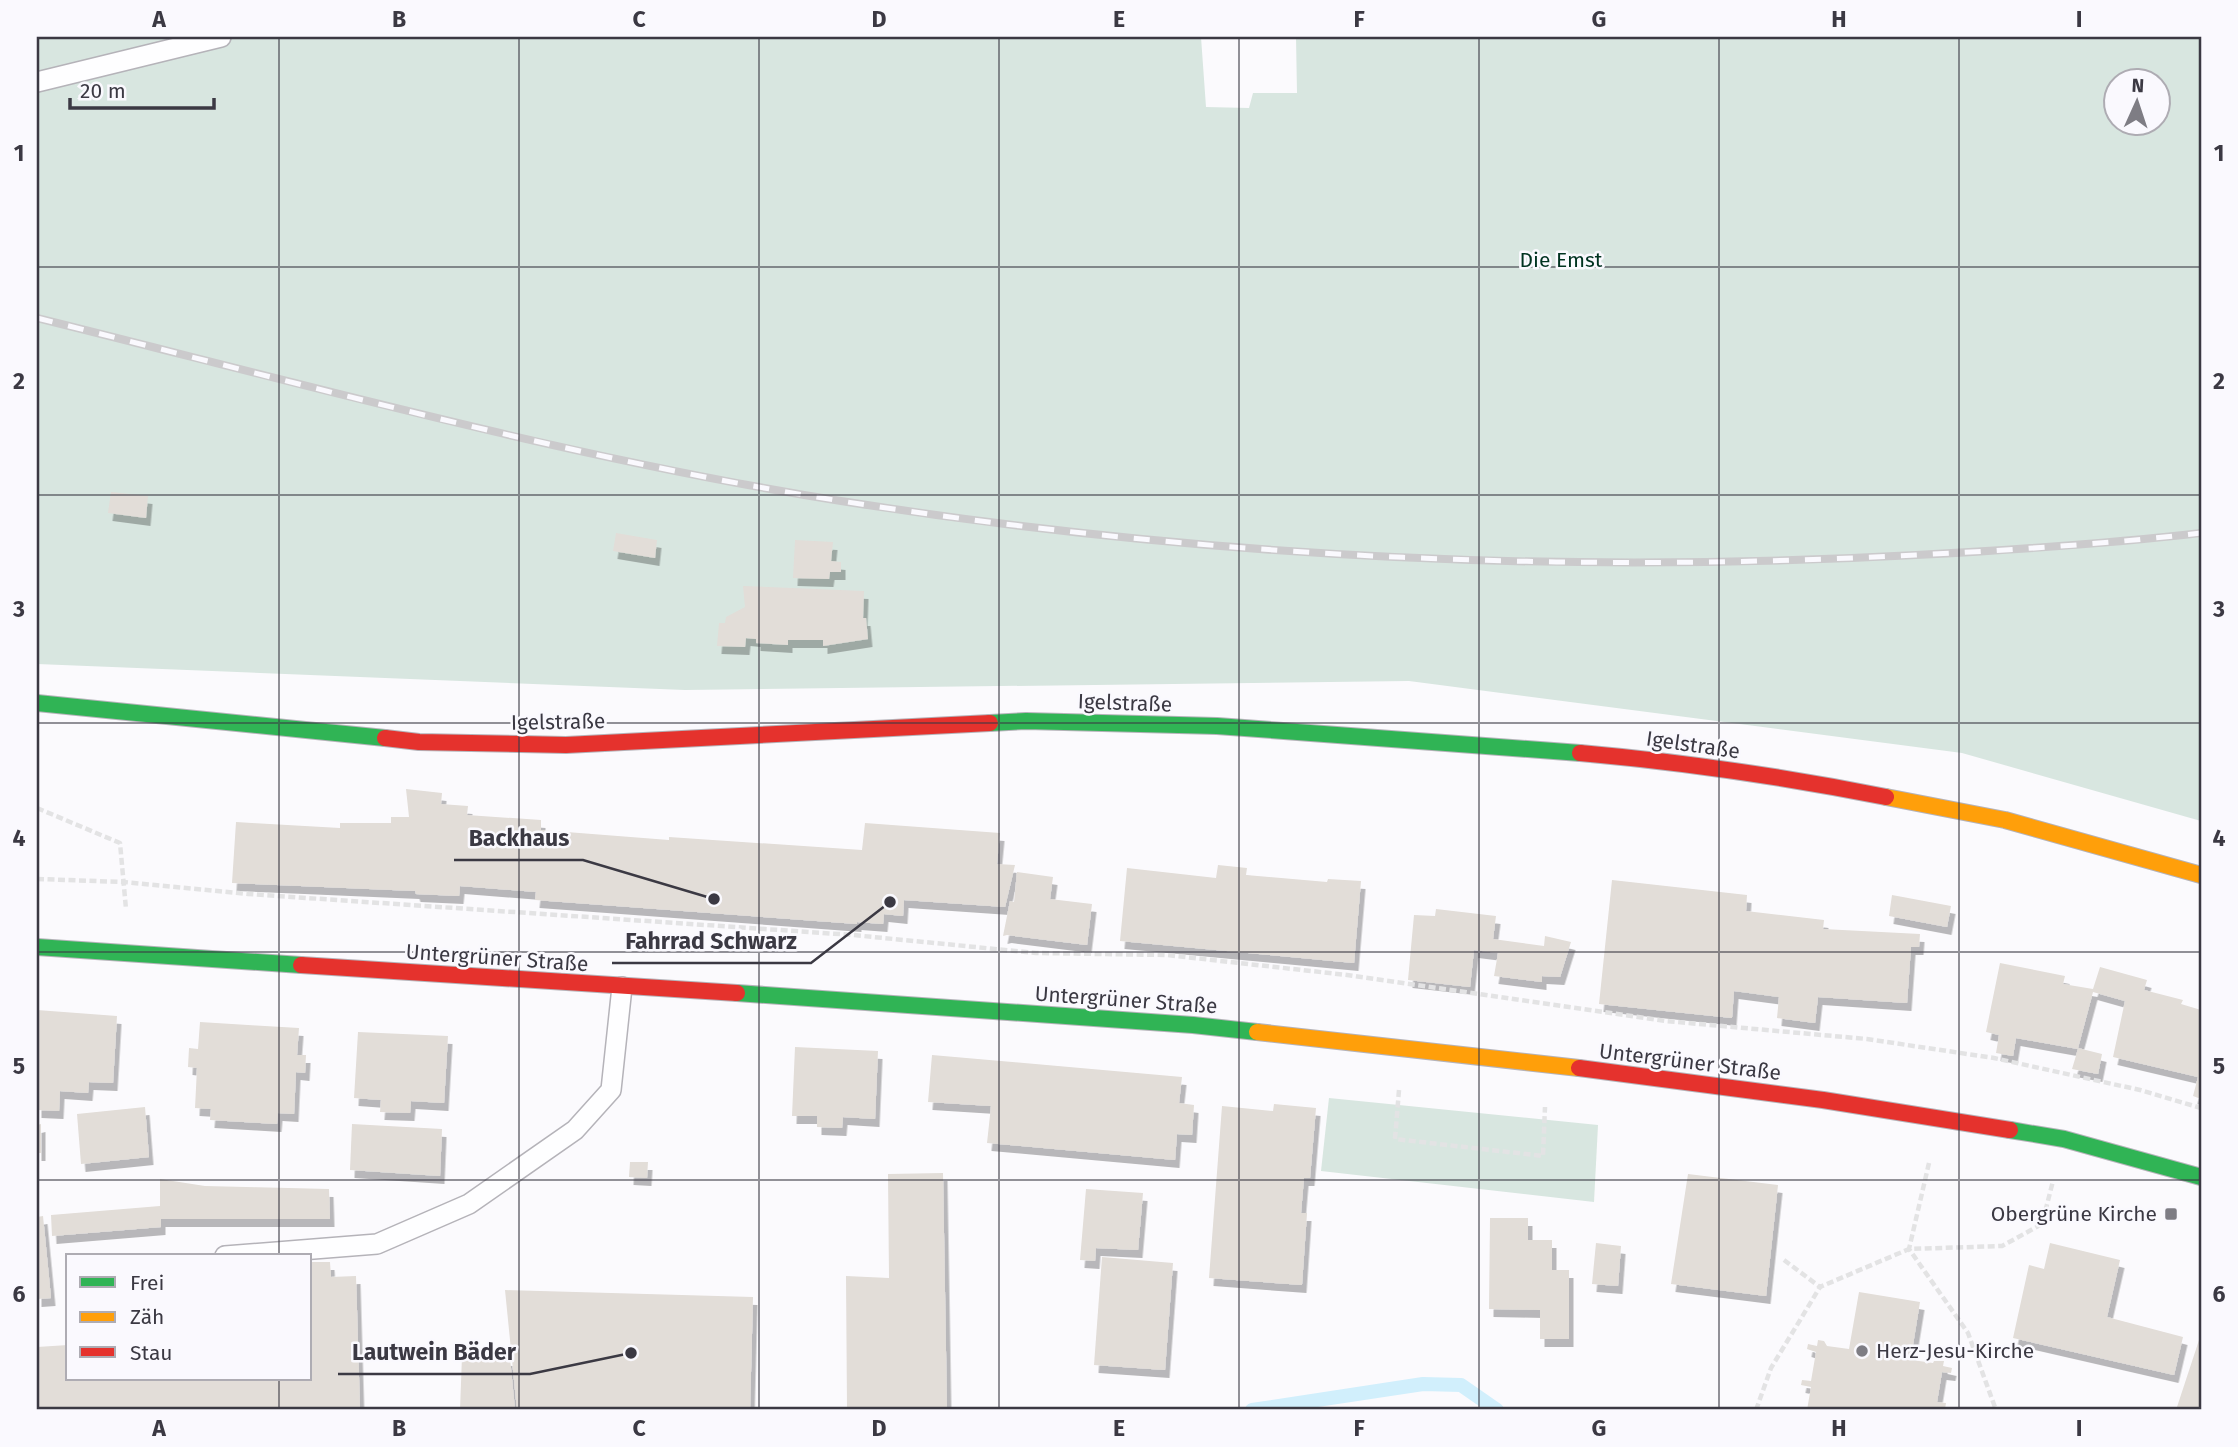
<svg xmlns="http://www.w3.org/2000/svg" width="2238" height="1447" font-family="'Fira Sans',sans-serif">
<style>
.green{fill:#d8e6e0;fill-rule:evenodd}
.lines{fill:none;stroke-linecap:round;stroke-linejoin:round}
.stream{stroke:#d1effc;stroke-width:14}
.building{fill:#e2ddd8;filter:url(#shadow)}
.lane-casing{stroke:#b5b3b9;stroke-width:22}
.fast-casing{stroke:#b5b3b9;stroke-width:18}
.slow-casing{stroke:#b5b3b9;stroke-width:18}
.jam-casing{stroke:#b5b3b9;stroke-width:18}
.path{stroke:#e3e3e4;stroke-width:4.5;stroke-dasharray:7 3.5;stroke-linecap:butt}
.lane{stroke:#fefeff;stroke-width:19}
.fast{stroke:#30b455;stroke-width:16}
.slow{stroke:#ff9f0a;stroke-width:16}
.jam{stroke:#e5322d;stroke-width:16}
.rail-casing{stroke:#cbcacc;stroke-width:8}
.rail{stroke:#faf9fe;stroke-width:5;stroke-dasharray:16;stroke-linecap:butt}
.grid{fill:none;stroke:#3b3943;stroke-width:2;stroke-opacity:0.55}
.poi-dot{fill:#7e7d84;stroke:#faf9fe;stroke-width:2.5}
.labels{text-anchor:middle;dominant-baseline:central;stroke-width:5;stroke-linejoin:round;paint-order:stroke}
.park-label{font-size:21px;fill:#003320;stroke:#faf9fe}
.street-label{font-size:21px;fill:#3b3943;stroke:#faf9fe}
.poi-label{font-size:21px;fill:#3b3943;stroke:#faf9fe;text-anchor:end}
.leader{fill:none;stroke:#3b3943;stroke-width:2.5}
.callout-dot{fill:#3b3943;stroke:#faf9fe;stroke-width:2.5}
.callout-label{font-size:23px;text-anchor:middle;font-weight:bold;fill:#3b3943;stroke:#faf9fe;stroke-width:5;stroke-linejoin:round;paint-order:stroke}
.neatline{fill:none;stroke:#3b3943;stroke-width:2.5}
.grid-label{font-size:23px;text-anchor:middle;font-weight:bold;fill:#3b3943}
</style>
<defs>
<filter id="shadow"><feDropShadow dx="4.5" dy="8" stdDeviation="0" flood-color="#0004"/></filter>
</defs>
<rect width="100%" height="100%" fill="#fbfafd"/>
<!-- green -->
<g class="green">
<path d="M37,37H1201L1206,107L1249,108L1253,93H1297L1296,37H2201V821L1962,753L1409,681L685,690L37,664ZM2116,80H2158V122H2116Z"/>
<polygon points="1329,1098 1598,1125 1594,1202 1321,1171"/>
</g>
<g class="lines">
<!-- stream -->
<polyline class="stream" points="1252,1410 1423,1384 1461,1385 1497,1410"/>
</g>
<!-- building -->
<g class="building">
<polygon points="111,492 148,496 146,518 108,513"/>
<polygon points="616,533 657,540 655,558 613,551"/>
<polygon points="795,540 833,542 831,561 841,562 841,572 830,572 829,579 793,578"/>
<polygon points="743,586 864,591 863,618 866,618 868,639 823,646 823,640 788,640 788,645 756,643 756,639 746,638 745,647 717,646 719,623 725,623 726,617 745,607"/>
<polygon points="406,789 442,793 441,804 468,806 467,815 541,820 541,830 669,840 669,837 862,850 865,823 1000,833 997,864 1015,865 1005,907 904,900 903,916 884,914 883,924 857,922 857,924 535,900 536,892 460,886 459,896 416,894 415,891 232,883 236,822 340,828 340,823 391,823 391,817 409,817"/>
<polygon points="1218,865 1247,868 1246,875 1327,882 1328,879 1361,881 1354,963 1120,941 1127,868 1216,878"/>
<polygon points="1017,872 1053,877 1050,899 1092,904 1087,945 1007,935 1003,936 1010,901 1014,902"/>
<polygon points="1612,880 1747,895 1746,911 1824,920 1823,929 1920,934 1919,947 1911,947 1907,1003 1818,997 1815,1023 1777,1018 1779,997 1734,991 1732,1018 1599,1004"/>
<polygon points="1892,895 1951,906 1947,927 1889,916"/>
<polygon points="1436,909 1496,916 1493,939 1544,946 1545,936 1571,942 1560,977 1542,976 1542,982 1494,976 1498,953 1474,950 1470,987 1408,980 1414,915 1435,916"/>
<polygon points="2000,963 2065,976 2063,984 2093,989 2100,967 2147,980 2144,990 2183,1000 2181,1004 2201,1010 2201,1099 2193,1096 2198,1077 2113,1057 2125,1001 2093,992 2078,1048 2102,1054 2098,1074 2072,1069 2078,1049 2016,1038 2013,1056 1996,1053 1999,1035 1986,1032"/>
<polygon points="37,1010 117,1016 113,1083 89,1082 88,1093 60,1091 59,1111 37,1110"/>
<polygon points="200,1022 299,1028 297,1055 306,1055 305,1073 296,1072 294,1114 278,1113 277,1124 210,1120 211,1109 195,1108 197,1068 188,1067 189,1048 198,1049"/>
<polygon points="358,1032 448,1036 444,1103 411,1101 410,1113 380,1112 381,1100 354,1098"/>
<polygon points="795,1047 878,1051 875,1119 843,1117 842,1128 817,1127 817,1116 792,1116"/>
<polygon points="932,1055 1182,1077 1179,1103 1194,1105 1192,1135 1177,1134 1175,1160 987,1143 991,1106 928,1102"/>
<polygon points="1274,1104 1316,1108 1310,1178 1304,1178 1301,1213 1307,1213 1302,1285 1209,1278 1222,1106 1273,1111"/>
<polygon points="145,1107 149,1157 81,1164 77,1114"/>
<polygon points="41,1124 41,1153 37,1153 37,1125"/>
<polygon points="352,1124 442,1129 440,1176 350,1170"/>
<polygon points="630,1162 648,1162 647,1178 629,1177"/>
<polygon points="943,1173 947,1410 847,1410 846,1276 889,1278 888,1174"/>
<polygon points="1688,1174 1778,1185 1766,1296 1671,1284"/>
<polygon points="160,1179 205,1186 329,1189 330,1219 161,1219 161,1227 52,1236 51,1215 160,1206"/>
<polygon points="1086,1189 1143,1193 1138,1250 1096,1248 1095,1261 1080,1260"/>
<polygon points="43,1216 51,1298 37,1299 37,1217"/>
<polygon points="1490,1218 1528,1218 1528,1240 1552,1240 1552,1270 1569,1270 1569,1339 1540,1339 1540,1310 1489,1309"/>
<polygon points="1596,1243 1621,1246 1618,1286 1592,1284"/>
<polygon points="2050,1243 2120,1260 2107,1317 2183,1337 2174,1375 2013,1338 2029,1265 2044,1269"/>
<polygon points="1102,1257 1173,1263 1165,1370 1094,1365"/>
<polygon points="310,1262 330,1262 331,1277 356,1276 360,1410 37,1410 37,1347 68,1345 68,1379 310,1379"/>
<polygon points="505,1290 753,1297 750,1410 517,1410"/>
<polygon points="1859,1292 1920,1302 1911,1357 1912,1360 1933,1363 1934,1361 1944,1361 1943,1366 1952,1368 1951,1373 1942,1372 1937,1402 1946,1403 1945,1409 1807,1410 1811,1387 1801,1385 1802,1380 1811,1381 1816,1352 1807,1349 1808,1344 1817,1346 1818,1340 1824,1341 1827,1346 1849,1349"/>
<polygon points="2201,1334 2201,1410 2176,1410"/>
<polygon points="462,1356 510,1358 515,1410 460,1410"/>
</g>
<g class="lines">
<!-- lane casing -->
<g class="lane-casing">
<g id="lane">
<polyline points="37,82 221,37"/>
<polyline points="225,1256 377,1244 469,1204 575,1130 611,1090 622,987"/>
</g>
</g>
<!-- fast casing -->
<g class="fast-casing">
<g id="fast">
<polyline points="37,703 385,738"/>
<polyline points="990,723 1026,721 1217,726 1580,753"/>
<polyline points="37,947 301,965"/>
<polyline points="737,993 1193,1025 1257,1032"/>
<polyline points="2010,1130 2064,1139 2201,1177"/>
</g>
</g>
<!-- slow casing -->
<g class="slow-casing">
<g id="slow">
<polyline points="1886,797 2005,820 2201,875"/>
<polyline points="1257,1032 1579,1068"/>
</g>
</g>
<!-- jam casing -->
<g class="jam-casing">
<g id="jam">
<polyline points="385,738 419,742 566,745 990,723"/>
<path d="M1580,753C1682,762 1785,777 1886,797"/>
<polyline points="301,965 737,993"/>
<polyline points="1579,1068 1823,1100 2010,1130"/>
</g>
</g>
<!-- path -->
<g class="path">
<polyline points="37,808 120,843 126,909"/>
<polyline points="37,879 124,882 248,894 853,935 1036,953 1167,955 1347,975 1666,1021 1867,1039 1994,1058 2140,1090 2201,1108"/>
<polyline points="1399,1090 1395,1139 1543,1156 1545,1107"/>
<polyline points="1929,1163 1909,1249 1968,1333 1996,1410"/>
<polyline points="1784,1260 1820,1287 1909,1249 2002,1246 2042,1224 2053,1181"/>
<polyline points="1756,1410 1771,1368 1820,1287"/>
</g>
<!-- lane -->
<use href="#lane" class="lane"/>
<!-- fast -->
<use href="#fast" class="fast"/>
<!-- slow -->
<use href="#slow" class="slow"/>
<!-- jam -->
<use href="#jam" class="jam"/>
<!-- rail casing -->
<g class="rail-casing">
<path id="rail" d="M37,318C303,384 570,458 841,501C1197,557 1557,574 1916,555C2011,550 2106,544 2201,533"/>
</g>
<!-- rail -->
<use href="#rail" class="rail"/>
</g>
<!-- grid -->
<path class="grid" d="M279,37V1256M519,37V1410M759,37V1410M999,37V1410M1239,37V1410M1479,37V1410M1719,37V1410M1959,37V1410M37,267H2201M37,495H2201M37,723H2201M37,952H2201M37,1180H2201M279,1379V1410"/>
<!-- markers -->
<g class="poi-dot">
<rect x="2164" y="1207" width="14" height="14" rx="3.5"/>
<circle cx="1862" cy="1351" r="7"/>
</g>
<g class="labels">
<!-- park labels -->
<g class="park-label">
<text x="1561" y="260">Die Emst</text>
</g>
<!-- street labels -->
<g class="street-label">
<text transform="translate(1125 703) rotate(2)">Igelstraße</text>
<text transform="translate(558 722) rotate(-1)">Igelstraße</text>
<text transform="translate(1693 745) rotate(8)">Igelstraße</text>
<text transform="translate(497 958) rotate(4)">Untergrüner Straße</text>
<text transform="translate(1126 1000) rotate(4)">Untergrüner Straße</text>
<text transform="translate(1690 1062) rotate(7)">Untergrüner Straße</text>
</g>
<!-- poi labels -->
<g class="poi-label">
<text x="2157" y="1214">Obergrüne Kirche</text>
<text x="1876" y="1351" text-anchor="start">Herz-Jesu-Kirche</text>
</g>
</g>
<!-- callouts -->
<path class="leader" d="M714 899L583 860H454M890 902L811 963H612M631 1353L530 1374H338"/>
<g class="callout-dot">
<circle cx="714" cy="899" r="7"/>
<circle cx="890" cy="902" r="7"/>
<circle cx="631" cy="1353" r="7"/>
</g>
<g class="callout-label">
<text x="519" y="846">Backhaus</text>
<text x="711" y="949">Fahrrad Schwarz</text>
<text x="434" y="1360">Lautwein Bäder</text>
</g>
<!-- border -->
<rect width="2238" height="1447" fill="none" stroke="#faf9fe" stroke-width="77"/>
<!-- legend -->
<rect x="66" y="1254" width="245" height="126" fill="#faf9fe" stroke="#aeacb3" stroke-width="2"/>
<rect x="80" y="1277" width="35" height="10" fill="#30b455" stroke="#aeacb3" stroke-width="2"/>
<text x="130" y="1290" font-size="21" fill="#3b3943">Frei</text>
<rect x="80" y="1312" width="35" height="10" fill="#ff9f0a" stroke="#aeacb3" stroke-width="2"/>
<text x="130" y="1324" font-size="21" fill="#3b3943">Zäh</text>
<rect x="80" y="1347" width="35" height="10" fill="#e5322d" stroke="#aeacb3" stroke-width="2"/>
<text x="130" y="1360" font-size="21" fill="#3b3943">Stau</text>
<!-- north arrow -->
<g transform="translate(2137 102) rotate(3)"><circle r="33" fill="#faf9fe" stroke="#aeacb3" stroke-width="2"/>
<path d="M0-5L12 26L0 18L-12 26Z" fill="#7e7d84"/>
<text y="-10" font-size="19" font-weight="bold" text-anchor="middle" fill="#3b3943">N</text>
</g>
<!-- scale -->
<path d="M70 98v10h144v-10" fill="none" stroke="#3b3943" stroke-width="3.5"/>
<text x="80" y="98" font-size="21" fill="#3b3943" stroke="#faf9fe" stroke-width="5" paint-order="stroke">20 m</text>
<rect x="38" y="38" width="2162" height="1370" class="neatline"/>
<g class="grid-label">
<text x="159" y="27">A</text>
<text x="399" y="27">B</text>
<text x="639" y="27">C</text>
<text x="879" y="27">D</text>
<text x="1119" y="27">E</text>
<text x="1359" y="27">F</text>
<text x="1599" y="27">G</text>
<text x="1839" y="27">H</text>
<text x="2079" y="27">I</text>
<text x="19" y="161">1</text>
<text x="2219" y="161">1</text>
<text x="19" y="389">2</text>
<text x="2219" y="389">2</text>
<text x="19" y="617">3</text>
<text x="2219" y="617">3</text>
<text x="19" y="846">4</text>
<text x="2219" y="846">4</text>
<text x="19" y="1074">5</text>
<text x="2219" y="1074">5</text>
<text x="19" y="1302">6</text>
<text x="2219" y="1302">6</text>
<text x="159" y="1436">A</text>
<text x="399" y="1436">B</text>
<text x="639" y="1436">C</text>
<text x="879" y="1436">D</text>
<text x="1119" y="1436">E</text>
<text x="1359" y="1436">F</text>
<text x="1599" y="1436">G</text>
<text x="1839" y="1436">H</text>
<text x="2079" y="1436">I</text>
</g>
</svg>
